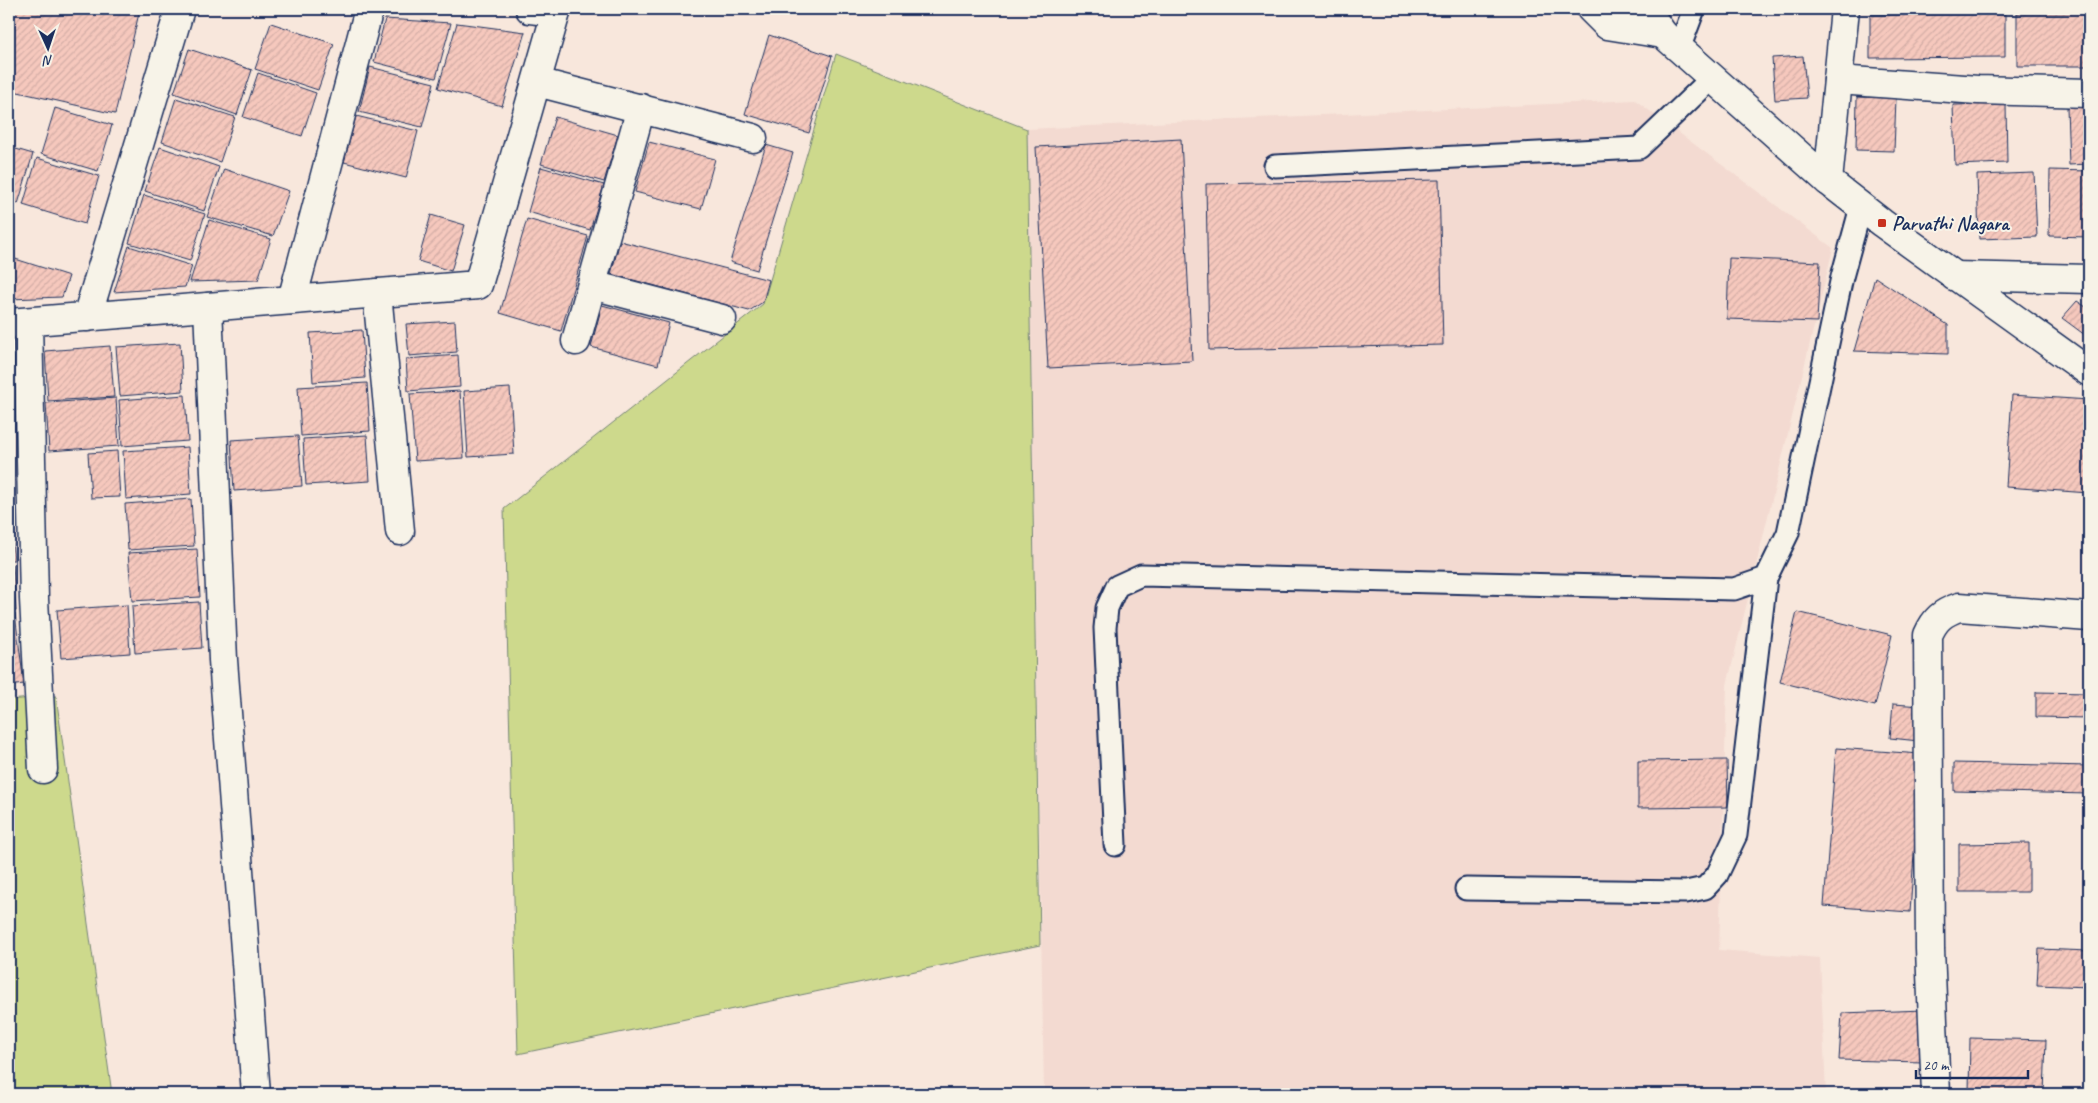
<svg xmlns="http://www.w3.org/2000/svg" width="2098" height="1103" font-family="Caveat,sans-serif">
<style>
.built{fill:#f3dad1}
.grass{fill:#cdd98c;stroke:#748475}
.building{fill:url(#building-hatch);stroke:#1b2f5e}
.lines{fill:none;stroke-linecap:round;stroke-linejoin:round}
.lane-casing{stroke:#1b2f5e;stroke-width:25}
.street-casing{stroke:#1b2f5e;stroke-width:31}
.secondary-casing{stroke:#1b2f5e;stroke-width:31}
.lane{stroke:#f7f3e8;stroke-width:21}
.street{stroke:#f7f3e8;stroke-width:28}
.secondary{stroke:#f7f3e8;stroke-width:28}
.poi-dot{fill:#c8321e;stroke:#f7f3e8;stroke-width:2}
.labels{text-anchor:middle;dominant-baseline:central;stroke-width:4;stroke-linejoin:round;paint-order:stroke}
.poi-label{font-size:20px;font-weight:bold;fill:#1b2f5e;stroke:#f7f3e8;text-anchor:start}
</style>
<defs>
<pattern id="building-hatch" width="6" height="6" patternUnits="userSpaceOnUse" patternTransform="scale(1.25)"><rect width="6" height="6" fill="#f6c8bd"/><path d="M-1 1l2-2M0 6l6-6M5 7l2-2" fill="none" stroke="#d2aca5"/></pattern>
</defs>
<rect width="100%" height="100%" fill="#f8e7dc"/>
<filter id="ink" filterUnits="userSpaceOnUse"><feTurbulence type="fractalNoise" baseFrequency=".02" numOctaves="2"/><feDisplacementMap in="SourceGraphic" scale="10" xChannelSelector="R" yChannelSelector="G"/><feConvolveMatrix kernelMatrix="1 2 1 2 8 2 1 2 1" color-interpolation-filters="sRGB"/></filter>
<g filter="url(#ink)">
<!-- built -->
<polygon class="built" points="1635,100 1833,248 1727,685 1719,950 1820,958 1826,1094 1044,1094 1027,129"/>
<!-- grass -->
<g class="grass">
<polygon points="836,54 1027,129 1040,945 518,1054 504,509 763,304"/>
<polygon points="56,696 112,1094 9,1094 9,700"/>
</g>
<!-- building -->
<g class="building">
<polygon points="9,9 140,9 115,114 9,90"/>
<polygon points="2089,12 2089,66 2017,66 2017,13"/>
<polygon points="2005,14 2005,57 1870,58 1870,15"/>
<polygon points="385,19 451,23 436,78 374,62"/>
<polygon points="271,23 334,44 318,90 255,69"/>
<polygon points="457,23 525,32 502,106 438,88"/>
<polygon points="769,35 832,56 809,133 745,114"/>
<polygon points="189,49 252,70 237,115 174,93"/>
<polygon points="1803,56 1807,98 1775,100 1772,58"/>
<polygon points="370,67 434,83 422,127 359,112"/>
<polygon points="258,73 316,93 302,136 243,117"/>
<polygon points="1857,97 1896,98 1894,151 1856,150"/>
<polygon points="176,98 235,117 220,162 162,142"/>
<polygon points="2006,104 2007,163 1955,165 1953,105"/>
<polygon points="2089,106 2089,164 2069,165 2067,107"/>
<polygon points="55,108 112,125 98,171 41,154"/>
<polygon points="356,116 418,131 406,178 344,162"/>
<polygon points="555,117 618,135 604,182 541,164"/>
<polygon points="1181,139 1192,361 1048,368 1036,147"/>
<polygon points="649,142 715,159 701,209 635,192"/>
<polygon points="766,145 793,153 757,270 730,262"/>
<polygon points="9,147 33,154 18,204 9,201"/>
<polygon points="160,147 219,167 204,211 145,191"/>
<polygon points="37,158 99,176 85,224 23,205"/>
<polygon points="541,167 604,185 590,230 528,212"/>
<polygon points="224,169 289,191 273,236 207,217"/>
<polygon points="2050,170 2089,171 2089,237 2049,236"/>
<polygon points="2034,173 2037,237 1979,239 1977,175"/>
<polygon points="1439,180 1443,345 1209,350 1206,184"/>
<polygon points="144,195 205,214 190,261 129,243"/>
<polygon points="431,215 465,225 451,271 418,261"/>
<polygon points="527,219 588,236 561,331 500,313"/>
<polygon points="209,220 271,239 258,280 190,282"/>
<polygon points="620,241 769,280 763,302 749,311 611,274"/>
<polygon points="129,246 192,266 185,287 114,292"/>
<polygon points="9,257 69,276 62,297 9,299"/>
<polygon points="1729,258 1820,262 1817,322 1727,319"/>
<polygon points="1875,277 1948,325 1948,354 1854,351"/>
<polygon points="2077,301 2089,309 2089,338 2062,318"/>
<polygon points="602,305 669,323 658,365 591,347"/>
<polygon points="455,321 457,352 409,356 406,324"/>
<polygon points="362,330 365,378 313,382 310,333"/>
<polygon points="180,343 183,391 120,396 116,347"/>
<polygon points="110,346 114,397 48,401 45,351"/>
<polygon points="458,355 460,387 408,391 406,359"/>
<polygon points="367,383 370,431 301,436 298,387"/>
<polygon points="510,388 514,454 468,457 464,391"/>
<polygon points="460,391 464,458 415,461 410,394"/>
<polygon points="185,395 188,441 122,446 119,400"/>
<polygon points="2012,395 2089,400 2089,493 2006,487"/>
<polygon points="116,398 119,446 49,451 46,403"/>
<polygon points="367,435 370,481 306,485 303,439"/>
<polygon points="298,436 302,486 234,491 231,440"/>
<polygon points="188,447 191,494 126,499 123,451"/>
<polygon points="117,451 120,497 91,498 88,453"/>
<polygon points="191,499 194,546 128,550 125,504"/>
<polygon points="9,509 14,560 9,560"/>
<polygon points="197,549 200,597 132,601 128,553"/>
<polygon points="9,565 13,565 16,611 9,612"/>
<polygon points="199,602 202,648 135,653 132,606"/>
<polygon points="127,605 130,653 61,658 57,610"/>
<polygon points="1797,612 1892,635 1875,706 1780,682"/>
<polygon points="15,614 24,684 9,686 9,615"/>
<polygon points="2036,692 2088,693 2089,718 2036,717"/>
<polygon points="1893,704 1922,706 1919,741 1890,738"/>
<polygon points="1836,748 1921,754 1910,912 1824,906"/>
<polygon points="1727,760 1728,807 1638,808 1638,761"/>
<polygon points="1954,763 2089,766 2089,794 1954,791"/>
<polygon points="2029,843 2029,892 1959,892 1959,844"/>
<polygon points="2039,949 2089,951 2089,987 2037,985"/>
<polygon points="1924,1010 1923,1062 1839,1060 1842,1013"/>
<polygon points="1970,1038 2046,1040 2044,1094 1969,1093"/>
</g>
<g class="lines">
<!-- lane casing -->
<g class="lane-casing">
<g id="lane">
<polyline points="1679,49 1694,9"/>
<polyline points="1275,166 1639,148 1712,78"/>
<polyline points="1115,845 1105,628 1107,608 1117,586 1141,575 1734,589 1766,578 1788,533 1842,277 1861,207"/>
<polyline points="1466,889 1686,892 1705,888 1717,875 1736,835 1766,578"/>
</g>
</g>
<!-- street casing -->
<g class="street-casing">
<g id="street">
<polyline points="530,9 556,12"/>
<polyline points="1838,80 1978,90 2089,93"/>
<polyline points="537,82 753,138"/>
<polyline points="1828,181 1845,9"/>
<polyline points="1954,276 2089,279"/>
<polyline points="592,285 722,319"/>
<polyline points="377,293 400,531"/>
<polyline points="292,300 369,9"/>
<polyline points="208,307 223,660 256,1094"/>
<polyline points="87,317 180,9"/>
<polyline points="28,322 34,599 43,769"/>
<polyline points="9,323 478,285 557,9"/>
<polyline points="576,341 641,108"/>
<path d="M1936,1094L1930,949L1928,635C1935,619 1942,613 1959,607L2089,617"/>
</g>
</g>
<!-- secondary casing -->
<g class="secondary-casing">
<g id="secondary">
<polyline points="1591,9 1607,25 1663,34"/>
<polyline points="1646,9 1663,34 1828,181 1882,223 2089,372"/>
</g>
</g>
<!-- lane -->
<use href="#lane" class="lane"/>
<!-- street -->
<use href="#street" class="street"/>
<!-- secondary -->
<use href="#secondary" class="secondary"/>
</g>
</g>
<!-- markers -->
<rect class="poi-dot" x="1877" y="218" width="10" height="10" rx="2.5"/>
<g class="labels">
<!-- poi labels -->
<g class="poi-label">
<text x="1892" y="223">Parvathi Nagara</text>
</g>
</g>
<!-- margin -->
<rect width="2098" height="1103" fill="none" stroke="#f7f3e8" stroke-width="30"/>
<rect x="15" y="15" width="2068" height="1073" fill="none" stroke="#1b2f5e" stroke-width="2" filter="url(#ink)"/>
<!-- north arrow -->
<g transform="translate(48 48) rotate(177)" stroke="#f7f3e8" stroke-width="4" paint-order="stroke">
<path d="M0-4L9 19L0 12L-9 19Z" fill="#1b2f5e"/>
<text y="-8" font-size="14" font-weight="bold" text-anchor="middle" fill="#1b2f5e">N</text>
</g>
<!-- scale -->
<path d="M1916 1070v8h112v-8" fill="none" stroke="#1b2f5e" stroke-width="2.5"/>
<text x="1923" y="1070" font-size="15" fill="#1b2f5e" stroke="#f7f3e8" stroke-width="4" paint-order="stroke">20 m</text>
</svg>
